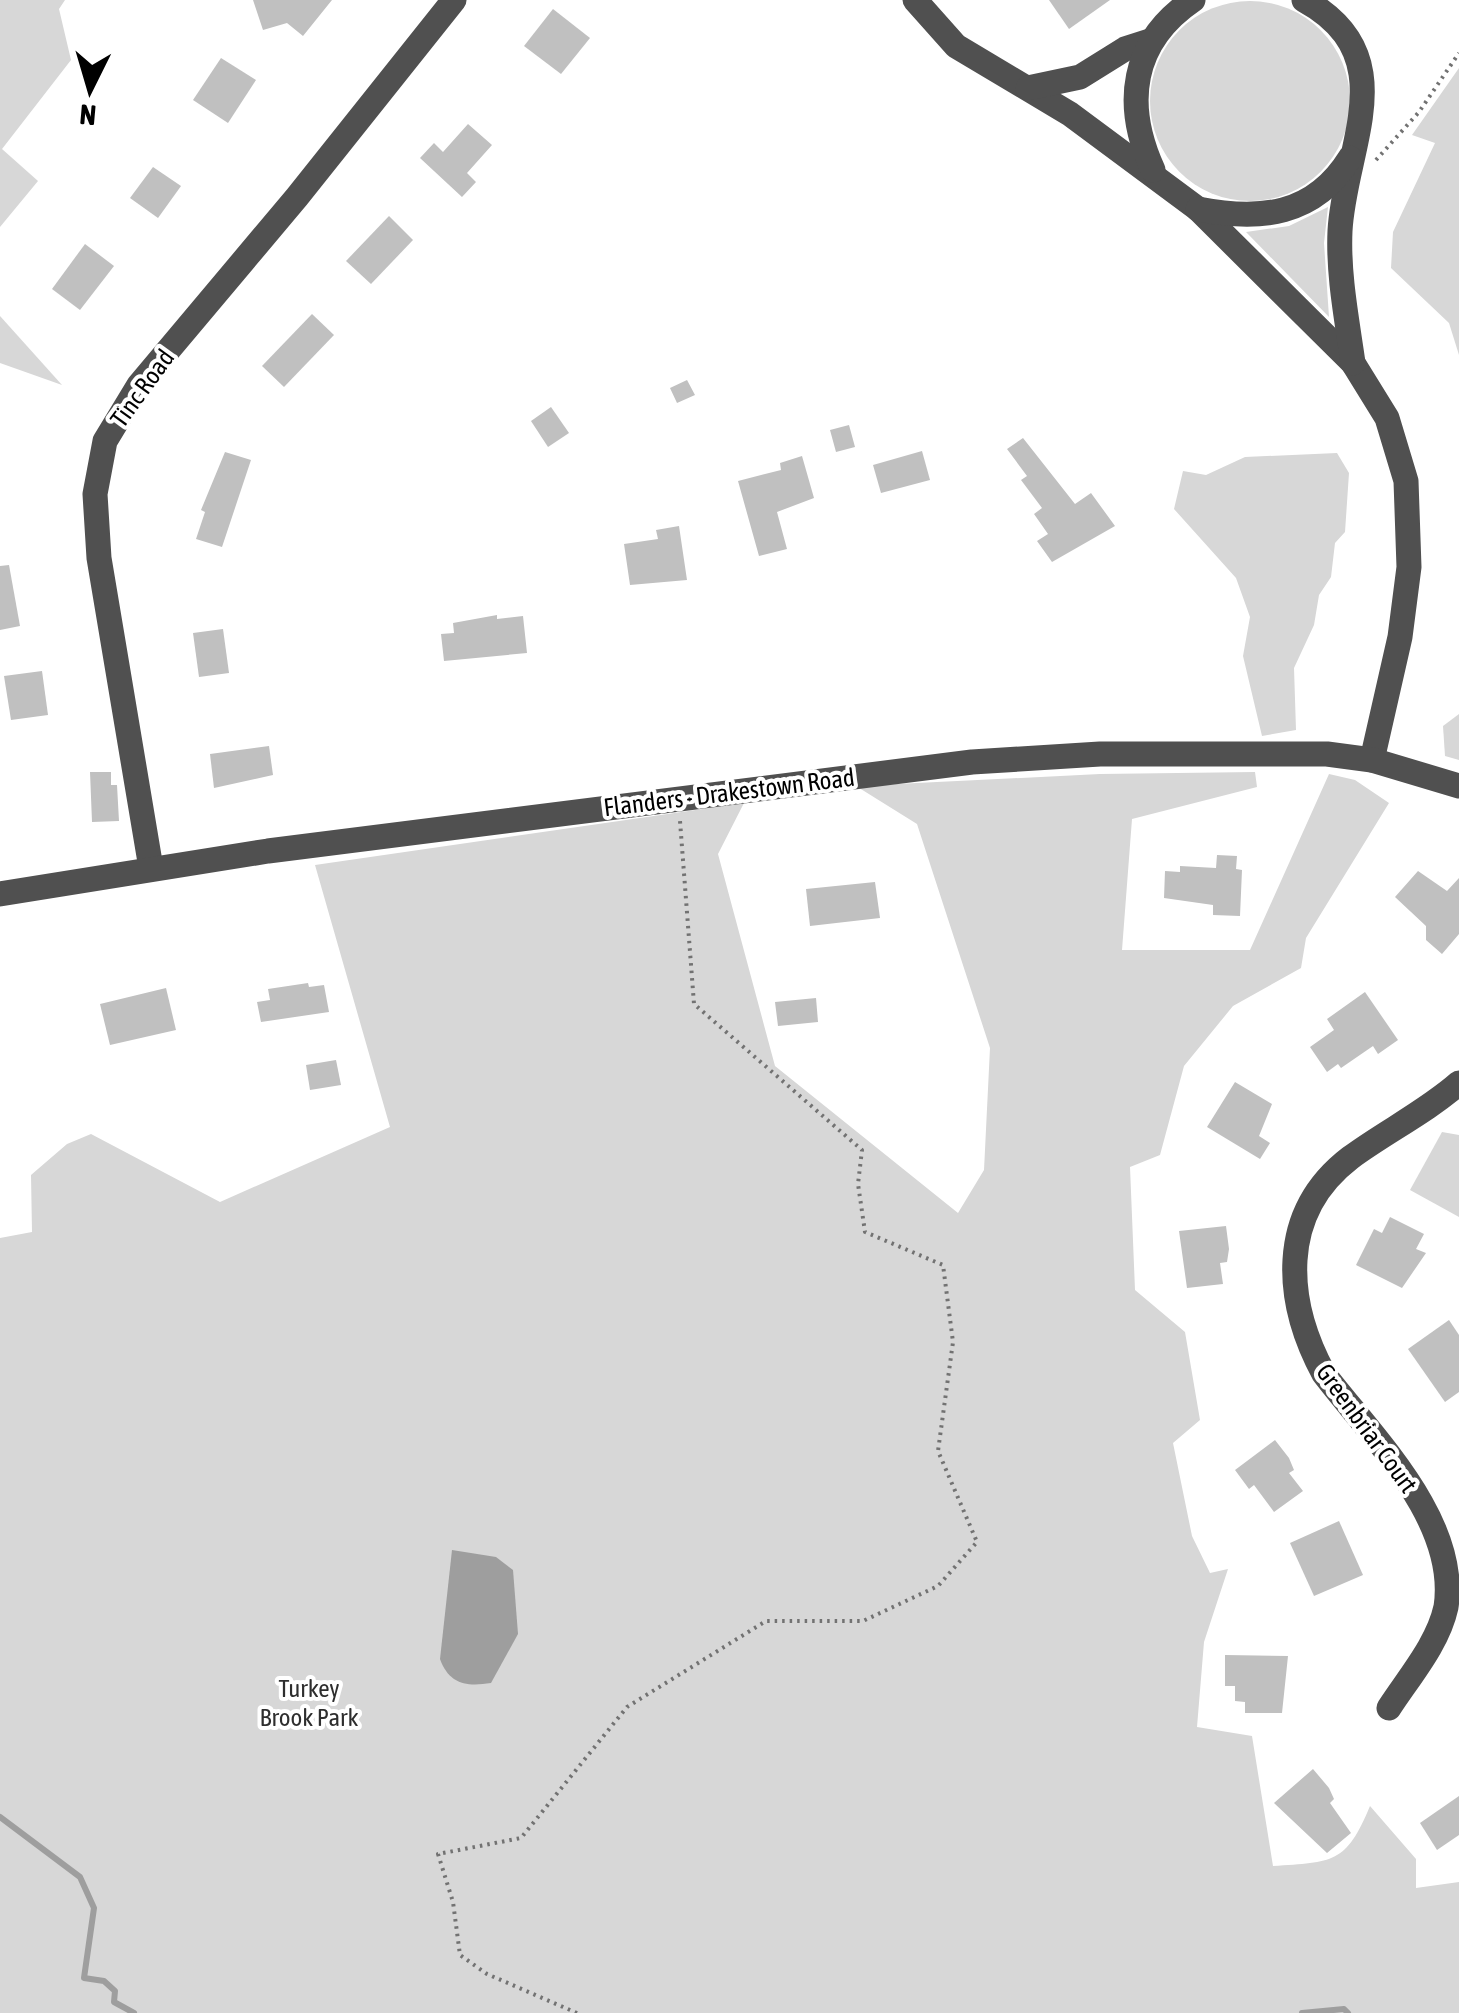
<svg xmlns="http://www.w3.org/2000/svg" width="1459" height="2013" font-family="'Asap Condensed',sans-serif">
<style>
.green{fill:#d7d7d7}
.water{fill:#9e9e9e}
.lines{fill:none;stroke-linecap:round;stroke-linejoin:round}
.stream{stroke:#9e9e9e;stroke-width:6}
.building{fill:#c0c0c0}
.path{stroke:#727272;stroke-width:4;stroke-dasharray:2.5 5;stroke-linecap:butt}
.minor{stroke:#505050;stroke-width:25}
.labels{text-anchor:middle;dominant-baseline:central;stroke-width:8;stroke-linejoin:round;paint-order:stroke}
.street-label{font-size:25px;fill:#000;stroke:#fff}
.park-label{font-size:25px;fill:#2e2e2e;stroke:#fff}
</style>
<rect width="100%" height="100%" fill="#fff"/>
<!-- green -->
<g class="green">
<polygon points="0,0 65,0 59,9 71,60 2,149 38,181 0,227"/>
<circle cx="1250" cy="101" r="100"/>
<polygon points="1459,68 1459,355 1449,323 1391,268 1393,232 1435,143 1412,135"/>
<polygon points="1328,207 1324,243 1329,317 1246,232 1289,226"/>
<polygon points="0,316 62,385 0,363"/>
<polygon points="1337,453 1349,473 1345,532 1335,543 1331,577 1319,595 1314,625 1294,668 1296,730 1262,736 1243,656 1250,617 1236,578 1174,509 1183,471 1206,475 1245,457"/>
<polygon points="1459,714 1459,760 1445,756 1443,726"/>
<path d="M1255,772L1257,787L1132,819L1122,950H1250L1329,774L1355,780L1389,803L1306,938L1301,968L1233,1006L1184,1066L1160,1155L1130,1167L1135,1290L1185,1332L1200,1420L1173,1443L1192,1536L1210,1573L1228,1569L1204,1642L1197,1727L1252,1736L1273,1866C1333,1862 1346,1864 1370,1806L1416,1859V1888L1459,1882V2013H0V1238L32,1232L31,1175L67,1144L91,1134L220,1202L390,1127L315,865L744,803L718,854L775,1066L958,1213L984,1170L990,1048L917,824L856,786L1100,774Z"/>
<polygon points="1442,1132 1459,1135 1459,1217 1410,1190"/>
</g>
<!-- water -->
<path class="water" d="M452,1550L496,1557L513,1570L518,1634L491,1683C466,1687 449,1684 440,1659Z"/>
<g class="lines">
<!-- stream -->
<g class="stream">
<polyline points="0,1817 80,1877 94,1908 84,1978 104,1981 115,1991 114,2002 134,2013"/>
<polyline points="1302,2013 1344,2009 1348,2013"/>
</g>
</g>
<!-- building -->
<g class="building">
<polygon points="253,0 332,0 303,36 287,23 263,30"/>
<polygon points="1049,0 1110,0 1069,29"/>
<polygon points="553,9 590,38 561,74 524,46"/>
<polygon points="221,58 256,80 228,123 193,100"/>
<polygon points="468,124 492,145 467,173 476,182 462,197 420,158 434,143 443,152"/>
<polygon points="153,167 181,186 158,218 130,198"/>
<polygon points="389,216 413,240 371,284 346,261"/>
<polygon points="85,244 114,266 80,310 52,289"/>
<polygon points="312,314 334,335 284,387 262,366"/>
<polygon points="687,380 695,395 677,403 670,388"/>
<polygon points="551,407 569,433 548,447 531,421"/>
<polygon points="849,425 855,447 836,452 830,430"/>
<polygon points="1023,438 1075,504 1091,493 1115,526 1052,562 1037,541 1048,534 1034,514 1042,508 1021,480 1027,476 1007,449"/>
<polygon points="922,451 930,480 881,493 873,465"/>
<polygon points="225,452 251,460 222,547 196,539 205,512 201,510"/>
<polygon points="802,456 814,498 777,512 787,549 759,556 738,481 781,470 780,463"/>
<polygon points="679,526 687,580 630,585 624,544 658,539 656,530"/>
<polygon points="9,565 20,626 0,630 0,566"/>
<polygon points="497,615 497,619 523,616 527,653 444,661 441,634 454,633 453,623"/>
<polygon points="223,629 229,673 199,677 193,633"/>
<polygon points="42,671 48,715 11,720 4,676"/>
<polygon points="269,746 273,775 214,788 210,754"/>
<polygon points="90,772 111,772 111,785 117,785 119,821 92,822"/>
<polygon points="1217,855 1237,856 1236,869 1242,870 1240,916 1213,915 1213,905 1164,898 1165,871 1180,872 1180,866 1216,868"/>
<polygon points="1418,871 1447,891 1459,878 1459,934 1442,954 1426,940 1426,926 1395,897"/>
<polygon points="875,882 880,918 810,926 806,889"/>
<polygon points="308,983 309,987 324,985 329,1012 261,1022 257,1002 270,1000 268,989"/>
<polygon points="166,988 176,1030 110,1045 100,1004"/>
<polygon points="1365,992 1398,1040 1378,1054 1373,1046 1341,1068 1338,1064 1327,1072 1310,1047 1334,1030 1327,1019"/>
<polygon points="816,998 818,1022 778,1026 775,1002"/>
<polygon points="336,1060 341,1085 310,1090 306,1065"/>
<polygon points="1235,1082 1272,1104 1259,1136 1270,1143 1260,1159 1207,1127"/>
<polygon points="1390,1217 1424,1234 1416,1249 1426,1253 1402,1288 1356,1265 1374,1229 1382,1233"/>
<polygon points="1226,1226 1229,1249 1227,1262 1220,1263 1223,1284 1187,1288 1179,1231"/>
<polygon points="1449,1320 1459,1335 1459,1392 1445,1402 1408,1349"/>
<polygon points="1275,1440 1289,1458 1294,1470 1289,1473 1303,1491 1274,1512 1254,1485 1249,1489 1235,1470"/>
<polygon points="1339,1521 1363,1575 1314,1596 1290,1543"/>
<polygon points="1225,1655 1288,1656 1282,1713 1245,1713 1245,1702 1235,1701 1235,1686 1225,1686"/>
<polygon points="1313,1769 1329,1788 1334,1799 1330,1803 1351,1833 1327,1853 1274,1803"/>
<polygon points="1459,1796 1459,1835 1437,1850 1420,1823"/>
</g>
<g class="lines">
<!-- path -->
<g class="path">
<polyline points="1376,160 1419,112 1459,53"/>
<polyline points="577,2013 487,1974 460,1955 453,1902 438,1854 521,1838 627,1707 766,1621 863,1621 938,1586 977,1542 938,1451 953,1342 943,1265 865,1232 858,1184 862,1150 694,1004 680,821"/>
</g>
<!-- minor -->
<g class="minor">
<polyline points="915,0 956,46 1070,114 1198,209 1353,363 1387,418 1406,481 1409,567 1400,637 1372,760"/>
<path d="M1304,0C1406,56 1344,147 1340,231C1338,275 1347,320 1353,363"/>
<polyline points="1028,88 1080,77 1125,49 1150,41"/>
<path d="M1153,170C1123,104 1131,42 1193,0"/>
<path d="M1198,209C1260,221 1314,216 1350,158"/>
<polyline points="151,868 99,558 95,494 105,441 139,385 297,197 454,0"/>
<polyline points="0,894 268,851 972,762 1100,754 1327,754 1372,760 1459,786"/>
<path d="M1389,1708C1409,1677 1438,1644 1446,1607C1459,1521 1373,1438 1324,1374C1285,1302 1277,1214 1350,1158C1385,1132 1426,1112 1459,1083"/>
</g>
</g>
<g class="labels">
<!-- street labels -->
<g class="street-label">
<text transform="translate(142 388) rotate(-54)">Tinc Road</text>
<text transform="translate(729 792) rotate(-7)">Flanders - Drakestown Road</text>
<text transform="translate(1367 1428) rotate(54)">Greenbriar Court</text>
</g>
<!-- park labels -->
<g class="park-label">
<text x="309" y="1688">Turkey<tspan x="309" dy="29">Brook Park</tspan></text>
</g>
</g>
<!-- north arrow -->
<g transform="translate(90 90) rotate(185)" stroke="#ffffff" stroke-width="8" paint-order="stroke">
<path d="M0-8L18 38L0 25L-18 38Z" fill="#000000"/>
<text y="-15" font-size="28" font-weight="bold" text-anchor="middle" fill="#000000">N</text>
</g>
</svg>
